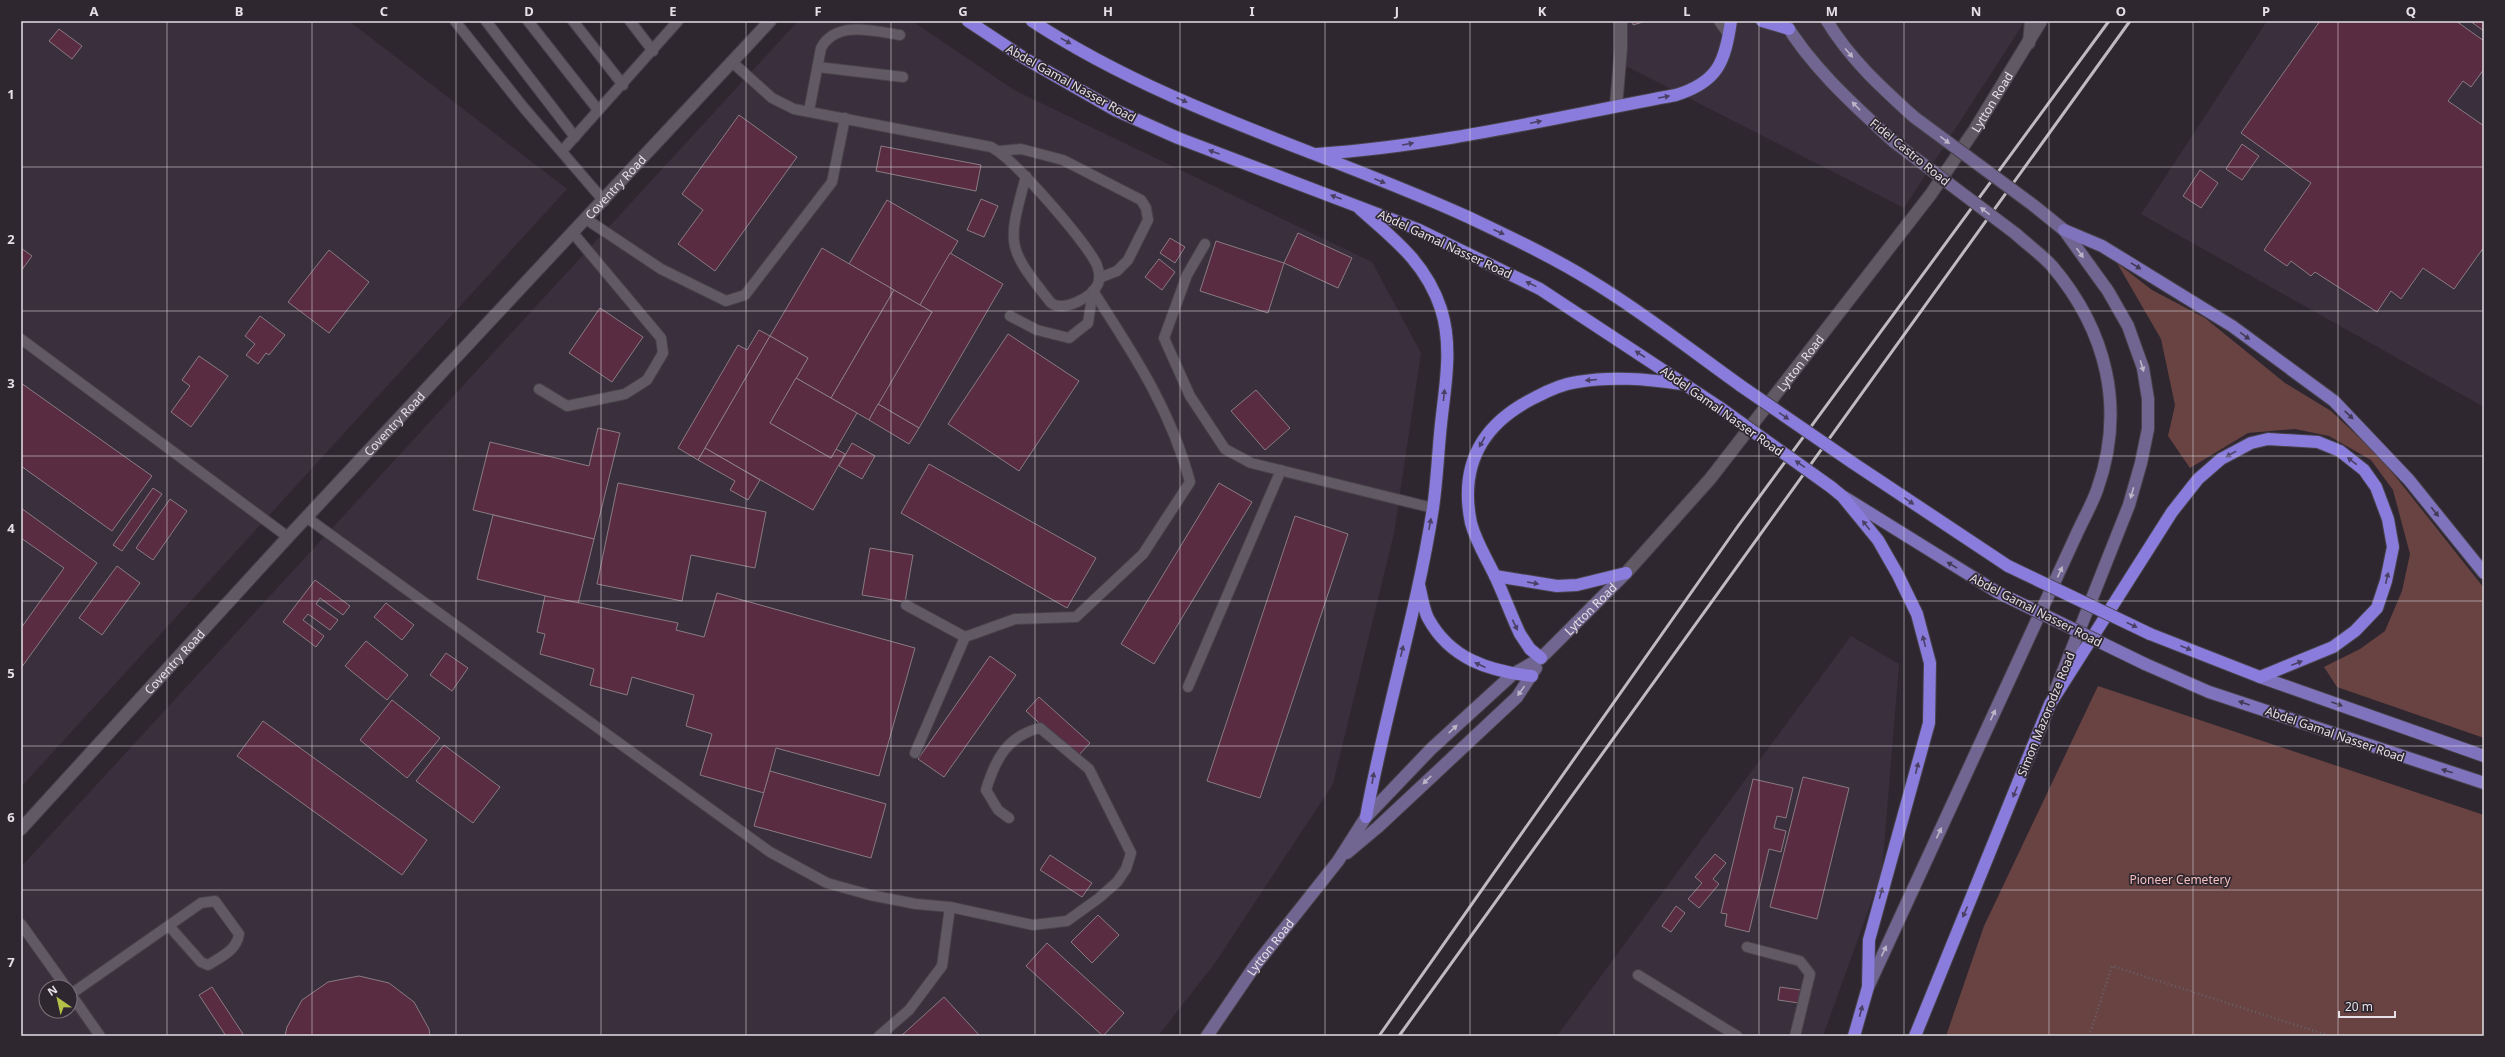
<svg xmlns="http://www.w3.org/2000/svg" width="2505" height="1057" font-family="'Noto Sans',sans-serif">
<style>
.built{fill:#3a2f3d;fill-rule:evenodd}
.green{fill:#684342}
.building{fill:#592c42;stroke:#897b81}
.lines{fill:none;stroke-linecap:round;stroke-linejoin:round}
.service-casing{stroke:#474249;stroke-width:12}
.minor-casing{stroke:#474249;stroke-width:14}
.tertiary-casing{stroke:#474249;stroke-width:14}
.secondary-casing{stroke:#474249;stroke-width:14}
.primary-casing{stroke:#474249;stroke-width:14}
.trunk-casing{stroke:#474249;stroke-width:14}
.path{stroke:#686269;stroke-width:2.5;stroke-dasharray:1 3;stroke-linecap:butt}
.service{stroke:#615964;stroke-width:10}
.minor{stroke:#615964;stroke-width:12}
.tertiary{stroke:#615964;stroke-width:12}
.secondary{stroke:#716691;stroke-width:12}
.primary{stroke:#8073be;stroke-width:12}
.trunk{stroke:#8a7cdc;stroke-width:12}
.rail{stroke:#bfbac0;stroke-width:3}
.secondary-bridge-casing{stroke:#474249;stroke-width:14;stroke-linecap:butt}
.primary-bridge-casing{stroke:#474249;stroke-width:14;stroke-linecap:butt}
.trunk-bridge-casing{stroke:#474249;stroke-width:14;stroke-linecap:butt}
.secondary-bridge{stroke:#716691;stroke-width:12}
.primary-bridge{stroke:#8073be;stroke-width:12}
.trunk-bridge{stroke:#8a7cdc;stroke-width:12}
.oneway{fill:#4a4064}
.oneway2{fill:#bcb5c8}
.oneway3{fill:#423a54}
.grid{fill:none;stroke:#e4e0e5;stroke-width:1;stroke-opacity:0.55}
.labels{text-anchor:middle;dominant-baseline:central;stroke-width:3.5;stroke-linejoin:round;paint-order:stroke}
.street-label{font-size:12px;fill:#e4e0e5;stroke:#2e2730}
.park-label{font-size:12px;fill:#f5bfbd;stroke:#2e2730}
.neatline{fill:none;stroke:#e4e0e5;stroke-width:1.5}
.grid-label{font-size:13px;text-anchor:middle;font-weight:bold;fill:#e4e0e5}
</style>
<rect width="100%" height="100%" fill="#2e2730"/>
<!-- built -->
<g class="built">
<polygon points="21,21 349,21 567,189 21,787"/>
<path d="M798,21H912L1014,90L1372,262L1421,353L1394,533L1333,784L1215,963L1158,1036H21V867ZM46,987H70V1011H46Z"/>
<polygon points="1621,21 2025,21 1904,208 1624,65"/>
<polygon points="2267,21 2484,21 2484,407 2141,214"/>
<polygon points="1851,636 1899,664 1882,872 1823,1036 1557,1036"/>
</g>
<!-- green -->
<g class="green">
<polygon points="2117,263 2152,290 2205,318 2285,383 2331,411 2380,457 2484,588 2484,738 2337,687 2324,667 2360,649 2385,631 2402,591 2410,554 2393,490 2371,460 2329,436 2295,429 2248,433 2190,468 2168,436 2175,405 2161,339"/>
<polygon points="2098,686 2484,815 2484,1036 1946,1036 1984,926"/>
</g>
<!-- building -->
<g class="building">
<polygon points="1633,21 1646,21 1633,25"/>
<polygon points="2320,21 2456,21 2484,41 2484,69 2471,87 2463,81 2448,101 2484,126 2484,247 2454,289 2423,268 2401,299 2391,291 2377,312 2315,272 2311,276 2291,261 2287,266 2264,250 2311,183 2241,133"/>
<polygon points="2470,21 2484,21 2484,31"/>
<polygon points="59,29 82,46 72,59 49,41"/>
<polygon points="739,115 797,157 715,271 678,244 703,210 682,194"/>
<polygon points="2242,144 2259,156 2242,180 2226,169"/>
<polygon points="881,146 981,165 976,191 876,171"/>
<polygon points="2200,170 2218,183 2201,208 2183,196"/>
<polygon points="981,199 998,206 984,237 967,230"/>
<polygon points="887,200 958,241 920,305 849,264"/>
<polygon points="1298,233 1352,258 1338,288 1284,263"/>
<polygon points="1170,238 1185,247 1175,263 1160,253"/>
<polygon points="1216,241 1284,263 1268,313 1200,291"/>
<polygon points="21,248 32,256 21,271"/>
<polygon points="822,248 894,290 831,398 796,378 808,358 770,336"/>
<polygon points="329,250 369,282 329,333 288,302"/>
<polygon points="950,253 1003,284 919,428 878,404 932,312 920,305"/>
<polygon points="1159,259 1175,272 1162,290 1145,277"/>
<polygon points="894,290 932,312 869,420 831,398"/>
<polygon points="600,308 643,337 612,382 569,353"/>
<polygon points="260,316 285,335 269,355 266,353 258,364 246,355 255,344 245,336"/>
<polygon points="759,330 770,336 698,460 678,448 738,345 747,350"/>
<polygon points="1008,334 1079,381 1019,471 948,424"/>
<polygon points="770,336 808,358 770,423 831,458 836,449 845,454 813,510 705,448"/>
<polygon points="199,356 228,376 191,427 171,412 190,386 182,380"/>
<polygon points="796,378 857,413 831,458 770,423"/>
<polygon points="21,383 152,476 112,531 21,466"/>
<polygon points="1256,390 1290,428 1265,450 1231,411"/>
<polygon points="878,404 919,428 909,444 869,420"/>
<polygon points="598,428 620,433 594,539 473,510 490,442 589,466"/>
<polygon points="852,443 875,456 862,479 839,466"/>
<polygon points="705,448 760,480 748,500 730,490 735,481 698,460"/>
<polygon points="929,464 1096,558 1067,608 901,513"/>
<polygon points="618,483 766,512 755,568 691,555 682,601 597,584"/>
<polygon points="1219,483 1252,502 1154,664 1121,644"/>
<polygon points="153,488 162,494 122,551 113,545"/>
<polygon points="170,499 187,511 153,560 136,548"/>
<polygon points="21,508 97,563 21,668 21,628 64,568 21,538"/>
<polygon points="493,515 594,539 578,604 477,579"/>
<polygon points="1295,516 1348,534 1260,798 1207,781"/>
<polygon points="870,548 913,555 905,602 862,595"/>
<polygon points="117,566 140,583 102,635 79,618"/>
<polygon points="315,580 350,606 343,615 320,598 316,604 338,620 330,630 308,614 303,620 324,636 316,647 283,622"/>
<polygon points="717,593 915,648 879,776 776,748 764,793 700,775 712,734 686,726 694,695 632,677 627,695 590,685 594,669 540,654 545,634 537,632 545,596 678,623 676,630 704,637"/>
<polygon points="386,603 414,625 402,640 374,617"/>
<polygon points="366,641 408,675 387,700 345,666"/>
<polygon points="446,653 468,668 452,691 430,675"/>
<polygon points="990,656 1016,675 944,777 918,759"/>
<polygon points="1039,697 1090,743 1077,757 1026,711"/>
<polygon points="392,700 440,738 407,778 360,740"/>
<polygon points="263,721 427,840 402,875 237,756"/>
<polygon points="444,745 500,787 473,823 416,781"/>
<polygon points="770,771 886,804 871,858 754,826"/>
<polygon points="1803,777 1849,788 1817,919 1770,907"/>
<polygon points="1753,779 1793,788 1786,818 1777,816 1774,828 1786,831 1781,852 1769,849 1749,932 1725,926 1727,914 1721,913"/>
<polygon points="1715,854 1726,863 1713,879 1719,884 1699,908 1688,899 1702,883 1695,877"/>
<polygon points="1050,855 1092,883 1082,897 1040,870"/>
<polygon points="1676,906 1685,913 1671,932 1662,926"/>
<polygon points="1098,915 1119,935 1092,963 1071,942"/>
<polygon points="1047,943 1124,1013 1103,1036 1026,966"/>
<polygon points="359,976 389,983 414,1002 429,1029 430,1036 285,1036 287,1027 302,1000 328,982"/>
<polygon points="212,987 243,1034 240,1036 226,1036 199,995"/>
<polygon points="1780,987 1801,990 1799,1003 1778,1000"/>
<polygon points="944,997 980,1036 901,1036"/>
</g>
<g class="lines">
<!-- service casing -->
<g class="service-casing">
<g id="service">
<polyline points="455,21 524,108 604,201"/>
<polyline points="486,21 575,137"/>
<polyline points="528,21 598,110"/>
<polyline points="573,21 623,85"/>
<polyline points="630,21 653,51"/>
<polyline points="1719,21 1729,35"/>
<path d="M732,62L772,98L794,109L991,147C1015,159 1082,238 1096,263C1099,270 1101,277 1098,284C1092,298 1063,312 1051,303C1006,246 1007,246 1026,176"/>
<polyline points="818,67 903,77"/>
<path d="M809,111L821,48C836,20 874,31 900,35"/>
<polyline points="562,151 678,21"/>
<polyline points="999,151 1021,149 1063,160 1141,200 1146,208 1148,220 1128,260 1117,271 1099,278"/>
<polyline points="586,219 661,269 726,301 745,295 832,182 845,118"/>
<polyline points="1205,244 1187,275 1164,338 1190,396 1225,449 1251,463 1433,508"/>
<polyline points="1010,316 1037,330 1069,338 1088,323 1093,291"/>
<polyline points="21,339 288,537"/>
<polyline points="539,389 567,406 625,394 647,380 663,353 661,338 573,233"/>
<path d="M306,517L770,852L827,883L870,895L916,904L950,907L1033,925L1067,921L1099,898L1117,882L1126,869L1131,853L1089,769L1040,728C1007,736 995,760 986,790L998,810L1009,818"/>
<polyline points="906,605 965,637"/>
<polyline points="1188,687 1281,470"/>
<path d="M915,753L965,637L1015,619L1076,617L1143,554L1190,482C1171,410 1133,353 1093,291"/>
<polyline points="21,924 66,987"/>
<polyline points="1747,947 1800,961 1810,974 1795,1036"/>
<polyline points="1638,975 1737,1036"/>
<polyline points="70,993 100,1036"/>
<path d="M71,994L201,903L215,901L239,934C237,950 221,957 208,965L201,962L169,926"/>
<polyline points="879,1036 909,1010 942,966 950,907"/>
</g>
</g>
<!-- minor casing -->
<g class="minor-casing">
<g id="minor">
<polyline points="2029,43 2031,21"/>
<polyline points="1616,106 1621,48 1621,21"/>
</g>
</g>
<!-- tertiary casing -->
<g class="tertiary-casing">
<g id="tertiary">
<path id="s1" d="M1626,573L1710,479L1931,194L1975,129L2041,21"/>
<path id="s2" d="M21,829L288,537L770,21"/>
</g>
</g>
<!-- secondary casing -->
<g class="secondary-casing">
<g id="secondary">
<path d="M1784,21C1811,67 1855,106 1894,142"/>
<path d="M1827,21C1850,59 1881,87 1914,117"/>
<polyline points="2033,205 2064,230 2108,291 2128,326 2143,368 2148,399 2148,429 2141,463 2129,505 2056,689"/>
<polyline points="1347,853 1378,827 1517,697 1536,668"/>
<path d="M1868,987L2078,531C2084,518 2092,504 2097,490C2126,409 2107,331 2052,266C2042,255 2028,245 2016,234"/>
<path id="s3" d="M1207,1036L1254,967L1338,861L1366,817L1431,749L1513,674L1541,658L1626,573"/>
</g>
</g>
<!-- primary casing -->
<g class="primary-casing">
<g id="primary">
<polyline points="2064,230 2102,246 2232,326 2334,401 2409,480 2484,573"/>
<polyline points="1844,497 1997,592"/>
<polyline points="2145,664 2209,692 2484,783"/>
<polyline points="2260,677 2484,756"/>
</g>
</g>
<!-- trunk casing -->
<g class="trunk-casing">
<g id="trunk">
<polyline points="968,21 1024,58 1115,110 1178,138 1417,229 1540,289 1719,407"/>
<path d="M1032,21C1166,109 1323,151 1468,217C1510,237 1553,257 1593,282C1644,313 1692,351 1741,386"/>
<polyline points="1762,21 1789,29"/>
<path d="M1317,154C1438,146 1557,117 1676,95C1718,82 1725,62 1731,21"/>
<path d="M1360,209C1394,239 1426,263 1441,309C1453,347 1445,386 1441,424C1438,452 1437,481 1433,508C1417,612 1385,713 1366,817"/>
<polyline points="1853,463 2008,566"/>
<polyline points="1831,487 1842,496 1878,540 1898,575 1917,614 1930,663 1929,723 1869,940 1868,987 1854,1036"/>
<polyline points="1495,576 1557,586 1577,585 1626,573"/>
<path d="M1419,585C1422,596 1423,608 1428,618C1450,659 1489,671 1532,676"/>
<path d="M1541,658L1530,649L1520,634C1511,615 1504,595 1495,576C1487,559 1476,542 1471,523C1459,465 1482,424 1534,398C1547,391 1562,384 1577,382C1612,376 1646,379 1682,384"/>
<polyline points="1915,1036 2050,704 2172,512 2198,479 2221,459 2251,443 2268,439 2318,442 2340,451 2364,470 2376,487 2388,519 2393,547 2386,581 2377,608 2355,631 2333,647 2260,677 2150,634"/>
</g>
</g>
<!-- path -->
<polyline class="path" points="2089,1036 2112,966 2330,1036"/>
<!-- service -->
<use href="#service" class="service"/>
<!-- minor -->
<use href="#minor" class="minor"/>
<!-- tertiary -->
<use href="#tertiary" class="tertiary"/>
<!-- secondary -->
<use href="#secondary" class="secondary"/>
<!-- primary -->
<use href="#primary" class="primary"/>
<!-- trunk -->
<use href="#trunk" class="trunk"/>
<!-- rail -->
<g class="rail">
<polyline points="1379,1036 1738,526 2109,21"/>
<polyline points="1399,1036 2130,21"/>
</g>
<!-- secondary-bridge casing -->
<g class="secondary-bridge-casing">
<g id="secondary-bridge">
<polyline points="1914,117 2033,205"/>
<polyline points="1894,142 2016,234"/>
</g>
</g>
<!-- primary-bridge casing -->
<g class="primary-bridge-casing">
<polyline id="primary-bridge" points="1997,592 2145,664"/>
</g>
<!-- trunk-bridge casing -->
<g class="trunk-bridge-casing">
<g id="trunk-bridge">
<polyline points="1741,386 1853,463"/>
<polyline points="1719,407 1831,487"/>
<polyline points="2008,566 2150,634"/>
</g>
</g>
<!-- secondary-bridge -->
<use href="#secondary-bridge" class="secondary-bridge"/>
<!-- primary-bridge -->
<use href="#primary-bridge" class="primary-bridge"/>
<!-- trunk-bridge -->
<use href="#trunk-bridge" class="trunk-bridge"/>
</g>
<!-- one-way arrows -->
<defs><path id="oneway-solid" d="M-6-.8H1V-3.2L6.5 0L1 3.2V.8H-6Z"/></defs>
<g class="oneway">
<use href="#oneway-solid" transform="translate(1066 41) rotate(29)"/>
<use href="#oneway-solid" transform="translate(1664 97) rotate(-10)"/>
<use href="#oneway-solid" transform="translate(1182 100) rotate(25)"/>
<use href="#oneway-solid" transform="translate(1536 122) rotate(-12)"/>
<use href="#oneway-solid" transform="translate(1408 144) rotate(-10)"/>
<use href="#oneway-solid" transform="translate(1214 152) rotate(-160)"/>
<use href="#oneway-solid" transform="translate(1380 181) rotate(23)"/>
<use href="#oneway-solid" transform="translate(1336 197) rotate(-160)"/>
<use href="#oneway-solid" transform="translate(1499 232) rotate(25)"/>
<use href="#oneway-solid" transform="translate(1531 284) rotate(-154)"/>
<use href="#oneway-solid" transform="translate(1640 354) rotate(-147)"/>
<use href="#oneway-solid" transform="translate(1591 380) rotate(175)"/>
<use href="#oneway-solid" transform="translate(1444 395) rotate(-84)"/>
<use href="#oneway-solid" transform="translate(1784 416) rotate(35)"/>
<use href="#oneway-solid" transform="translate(1482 442) rotate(119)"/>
<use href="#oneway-solid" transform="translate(2231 454) rotate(151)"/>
<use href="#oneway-solid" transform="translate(2352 461) rotate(-142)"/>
<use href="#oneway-solid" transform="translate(1800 464) rotate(-145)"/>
<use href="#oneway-solid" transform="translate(1909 501) rotate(34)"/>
<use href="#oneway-solid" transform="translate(1430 524) rotate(-79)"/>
<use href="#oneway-solid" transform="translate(1866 525) rotate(-129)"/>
<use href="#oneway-solid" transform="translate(2387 578) rotate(-77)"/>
<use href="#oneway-solid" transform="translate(1533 583) rotate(10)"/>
<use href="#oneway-solid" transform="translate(1515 625) rotate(65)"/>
<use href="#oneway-solid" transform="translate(2132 625) rotate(26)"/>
<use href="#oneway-solid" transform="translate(1924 641) rotate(-104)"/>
<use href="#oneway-solid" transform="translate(2186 648) rotate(22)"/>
<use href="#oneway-solid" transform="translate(1402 651) rotate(-77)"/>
<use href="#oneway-solid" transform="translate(2297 663) rotate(-21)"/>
<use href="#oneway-solid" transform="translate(1480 665) rotate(-156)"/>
<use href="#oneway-solid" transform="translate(1917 768) rotate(-76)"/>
<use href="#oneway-solid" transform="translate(1373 778) rotate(-80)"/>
<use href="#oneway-solid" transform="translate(2015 792) rotate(112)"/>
<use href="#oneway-solid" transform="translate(1881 893) rotate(-74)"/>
<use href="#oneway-solid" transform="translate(1965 912) rotate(114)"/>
<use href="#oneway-solid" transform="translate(1861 1011) rotate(-75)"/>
</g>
<g class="oneway2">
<use href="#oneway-solid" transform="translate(1849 53) rotate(49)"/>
<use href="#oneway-solid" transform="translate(1856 106) rotate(-134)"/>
<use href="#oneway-solid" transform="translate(1945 140) rotate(37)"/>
<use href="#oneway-solid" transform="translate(1985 211) rotate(-143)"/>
<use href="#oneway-solid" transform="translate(2080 253) rotate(54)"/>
<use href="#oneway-solid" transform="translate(2142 366) rotate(73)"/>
<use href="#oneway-solid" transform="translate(2132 493) rotate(106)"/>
<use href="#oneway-solid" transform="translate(2060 572) rotate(-65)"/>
<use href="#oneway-solid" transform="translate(1521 691) rotate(126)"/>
<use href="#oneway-solid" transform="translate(1993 715) rotate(-65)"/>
<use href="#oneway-solid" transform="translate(1453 729) rotate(-43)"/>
<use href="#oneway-solid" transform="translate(1427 780) rotate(136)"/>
<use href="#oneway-solid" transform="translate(1939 833) rotate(-65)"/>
<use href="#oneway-solid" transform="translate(1884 951) rotate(-65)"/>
</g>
<g class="oneway3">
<use href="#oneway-solid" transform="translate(2136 266) rotate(32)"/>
<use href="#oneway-solid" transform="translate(2245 336) rotate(36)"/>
<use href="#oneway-solid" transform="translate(2349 415) rotate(44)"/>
<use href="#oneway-solid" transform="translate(2435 512) rotate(51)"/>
<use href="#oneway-solid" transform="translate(1952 565) rotate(-149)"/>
<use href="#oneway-solid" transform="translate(2244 703) rotate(-161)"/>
<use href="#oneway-solid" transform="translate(2337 704) rotate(20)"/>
<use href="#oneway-solid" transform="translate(2447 771) rotate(-162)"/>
</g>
<!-- grid -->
<path class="grid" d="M167,21V1036M312,21V1036M456,21V1036M601,21V1036M746,21V1036M891,21V1036M1035,21V1036M1180,21V1036M1325,21V1036M1470,21V1036M1614,21V1036M1759,21V1036M1904,21V1036M2049,21V1036M2193,21V1036M2338,21V1036M21,167H2484M21,311H2484M21,456H2484M21,601H2484M21,746H2484M21,890H2484"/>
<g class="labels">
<!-- street labels -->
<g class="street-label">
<text transform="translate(1071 83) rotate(29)">Abdel Gamal Nasser Road</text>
<text stroke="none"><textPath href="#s1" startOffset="597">Lytton Road</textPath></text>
<text transform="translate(1910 152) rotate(39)">Fidel Castro Road</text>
<text stroke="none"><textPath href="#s2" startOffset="875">Coventry Road</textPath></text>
<text transform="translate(1445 244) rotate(25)">Abdel Gamal Nasser Road</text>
<text stroke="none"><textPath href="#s1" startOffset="273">Lytton Road</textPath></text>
<text transform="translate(1722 411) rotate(35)">Abdel Gamal Nasser Road</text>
<text stroke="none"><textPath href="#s2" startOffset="551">Coventry Road</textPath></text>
<text stroke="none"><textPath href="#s3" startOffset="578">Lytton Road</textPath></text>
<text transform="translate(2036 610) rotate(27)">Abdel Gamal Nasser Road</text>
<text stroke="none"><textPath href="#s2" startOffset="227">Coventry Road</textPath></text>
<text transform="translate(2046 714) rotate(-68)">Simon Mazorodze Road</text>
<text transform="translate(2335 734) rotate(19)">Abdel Gamal Nasser Road</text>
<text stroke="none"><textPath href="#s3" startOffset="109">Lytton Road</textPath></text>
</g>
<!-- park labels -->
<g class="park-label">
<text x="2180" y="879">Pioneer Cemetery</text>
</g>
</g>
<!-- border -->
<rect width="2505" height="1057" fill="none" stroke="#2e2730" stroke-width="44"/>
<!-- north arrow -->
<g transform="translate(58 999) rotate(326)"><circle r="19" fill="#2e2730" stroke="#777178"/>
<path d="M0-3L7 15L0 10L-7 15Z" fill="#b5c249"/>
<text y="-6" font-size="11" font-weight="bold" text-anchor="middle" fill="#e4e0e5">N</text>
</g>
<!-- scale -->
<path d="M2339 1011v6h56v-6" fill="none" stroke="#e4e0e5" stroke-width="2"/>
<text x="2345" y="1011" font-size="12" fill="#e4e0e5" stroke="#2e2730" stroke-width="3" paint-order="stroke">20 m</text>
<rect x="22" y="22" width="2461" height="1013" class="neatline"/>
<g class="grid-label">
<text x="94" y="16">A</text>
<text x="239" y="16">B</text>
<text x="384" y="16">C</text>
<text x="529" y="16">D</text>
<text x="673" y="16">E</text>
<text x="818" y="16">F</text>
<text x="963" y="16">G</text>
<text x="1108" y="16">H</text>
<text x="1252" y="16">I</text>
<text x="1397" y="16">J</text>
<text x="1542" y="16">K</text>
<text x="1687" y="16">L</text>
<text x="1832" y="16">M</text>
<text x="1976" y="16">N</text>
<text x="2121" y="16">O</text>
<text x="2266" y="16">P</text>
<text x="2411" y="16">Q</text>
<text x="11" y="99">1</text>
<text x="11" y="244">2</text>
<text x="11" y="388">3</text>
<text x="11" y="533">4</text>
<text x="11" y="678">5</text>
<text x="11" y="822">6</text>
<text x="11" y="967">7</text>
</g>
</svg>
